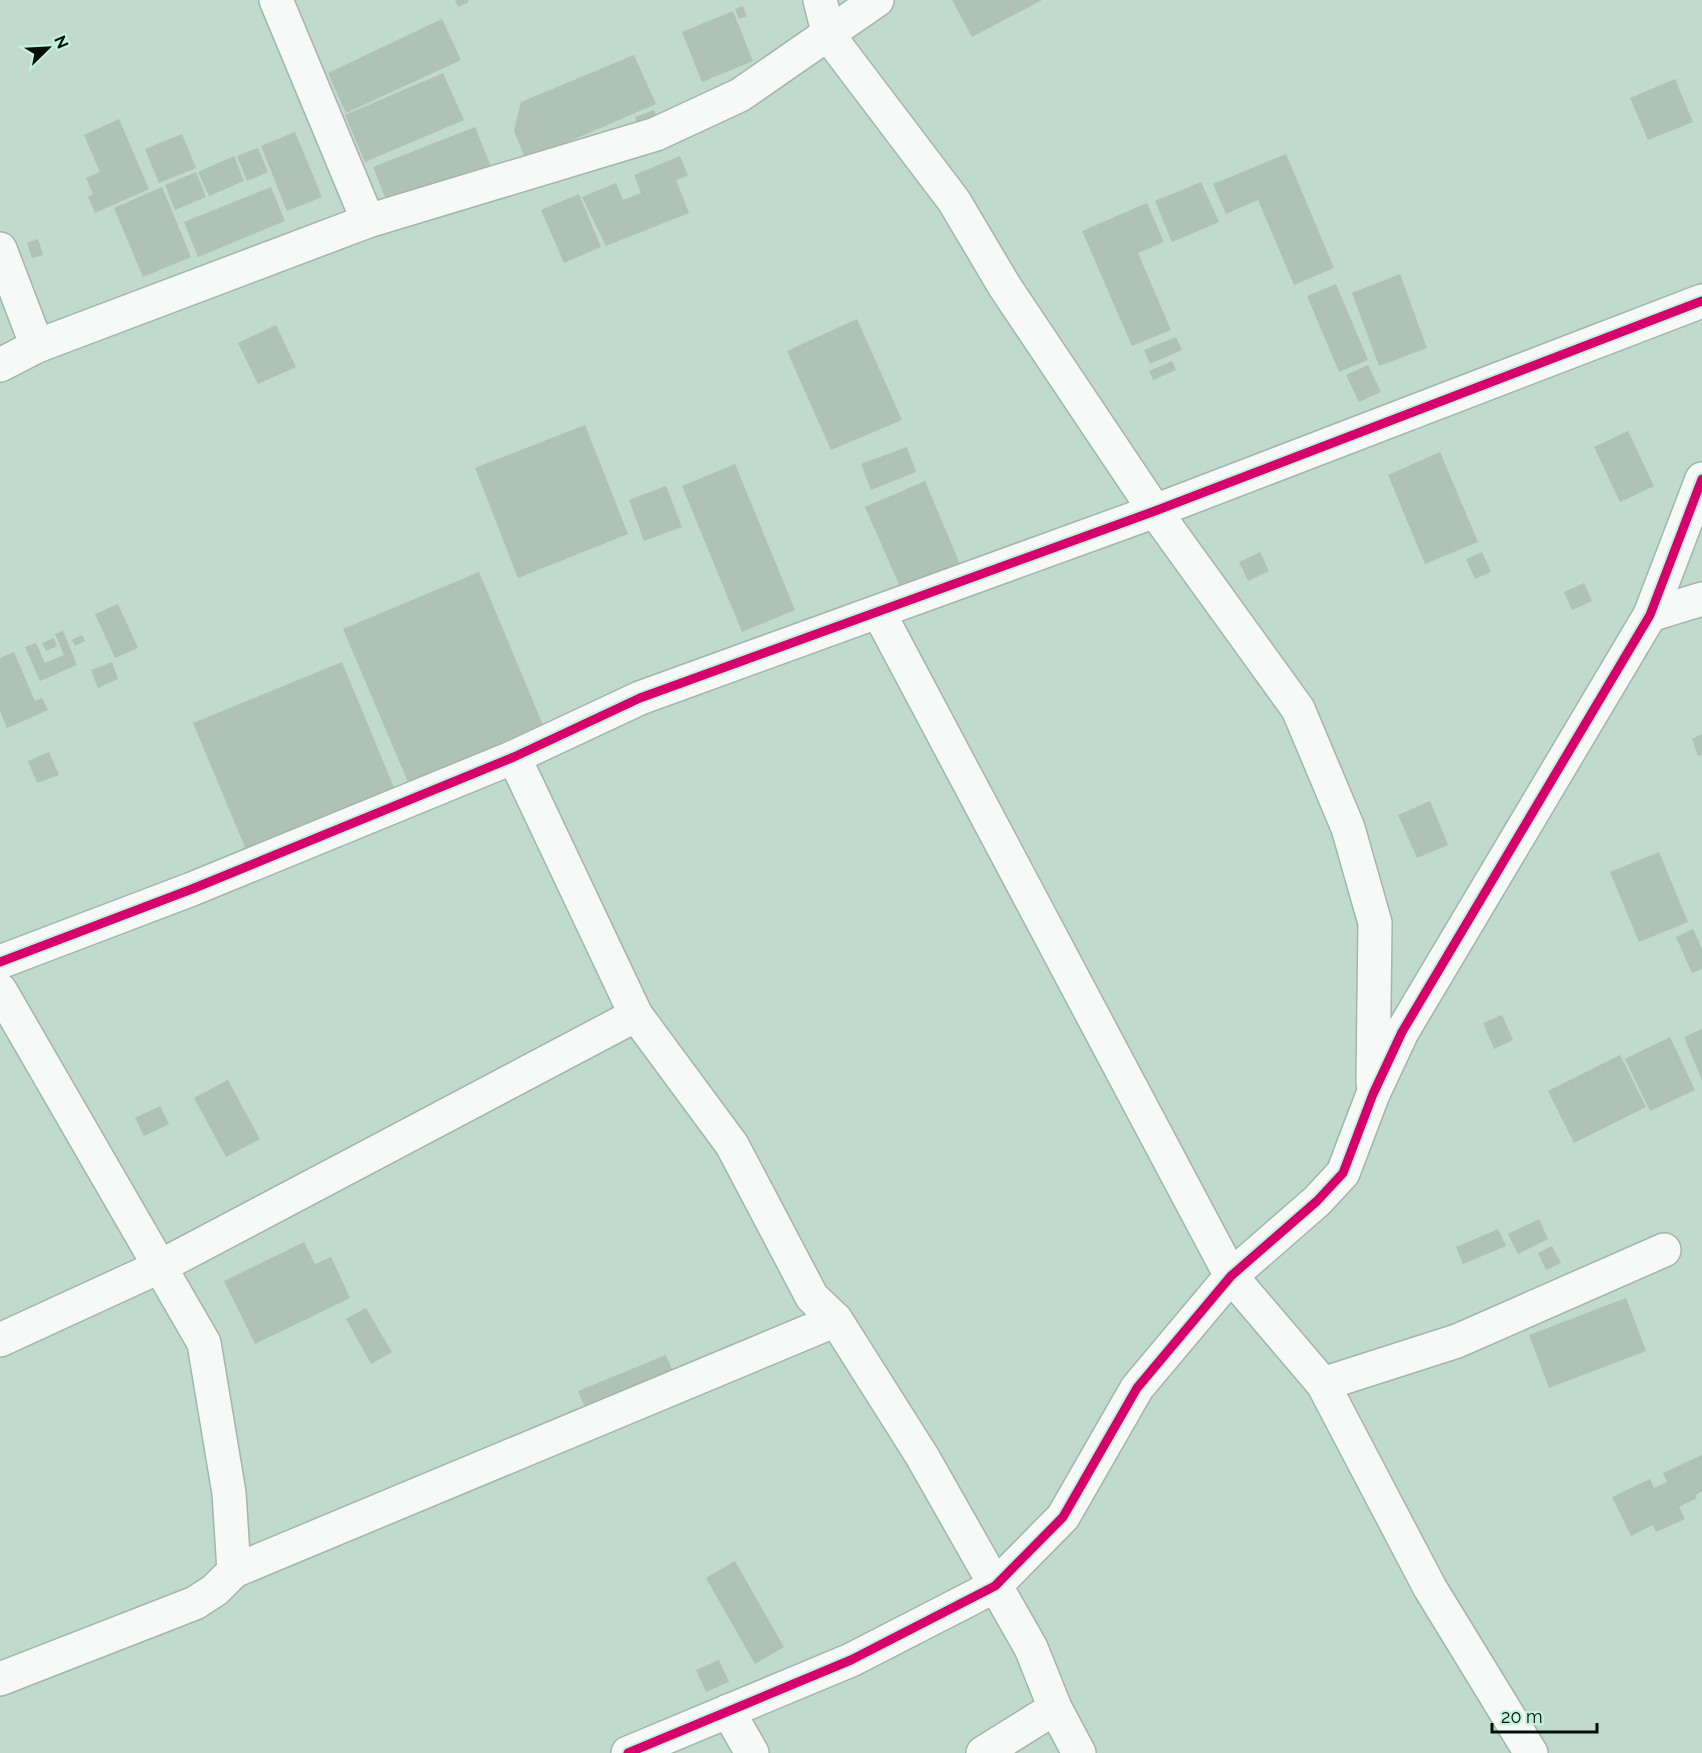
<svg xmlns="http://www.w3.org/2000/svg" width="1702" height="1753" font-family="Raleway,sans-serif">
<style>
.building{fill:#afc2b5}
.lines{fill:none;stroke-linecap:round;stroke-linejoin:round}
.minor-casing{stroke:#a2b6ac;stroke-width:36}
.minor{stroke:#f6f9f8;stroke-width:33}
.cycleway-casing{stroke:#c3f2dc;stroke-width:13}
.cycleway{stroke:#d6006c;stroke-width:9}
</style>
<rect width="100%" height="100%" fill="#c0dacd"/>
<!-- building -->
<g class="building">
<polygon points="455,0 468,0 469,2 458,7"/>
<polygon points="952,0 1042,0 972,37"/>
<polygon points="743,6 747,16 739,19 735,9"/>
<polygon points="733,11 753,61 702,82 682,32"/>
<polygon points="442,19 461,60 346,113 328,73"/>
<polygon points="634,55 656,104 526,160 514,131 521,102"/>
<polygon points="443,73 464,120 365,162 345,115"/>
<polygon points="1675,79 1693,122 1648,140 1630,98"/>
<polygon points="654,110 660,125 640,133 635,117"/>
<polygon points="119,119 149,189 95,213 88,197 93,194 86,178 100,172 84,135"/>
<polygon points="475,127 491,167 389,207 373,167"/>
<polygon points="295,132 322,197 287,211 261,146"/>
<polygon points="182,134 196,168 159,183 145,149"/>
<polygon points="258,148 268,172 247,181 237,156"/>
<polygon points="1286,154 1334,268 1294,285 1258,200 1226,214 1213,184"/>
<polygon points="234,156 244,181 209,196 198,172"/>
<polygon points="680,156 688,176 676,180 689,213 606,246 582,197 616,183 623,200 641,193 634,175"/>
<polygon points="196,172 206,197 175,210 165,185"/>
<polygon points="1201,182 1219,222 1172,242 1155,201"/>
<polygon points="162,187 191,257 143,277 114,208"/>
<polygon points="271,187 285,221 198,257 184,222"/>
<polygon points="579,194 601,247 564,263 541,210"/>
<polygon points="1147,203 1164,242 1138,253 1171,330 1132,346 1082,231"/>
<polygon points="38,239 43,255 32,258 27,243"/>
<polygon points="1400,274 1427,348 1379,366 1352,293"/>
<polygon points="1336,284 1368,360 1339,372 1307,296"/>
<polygon points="857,319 902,420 831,450 787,351"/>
<polygon points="276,325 296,367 258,384 238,343"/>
<polygon points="1176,337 1182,350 1150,364 1144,350"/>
<polygon points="1172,361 1176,370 1153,380 1149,371"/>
<polygon points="1368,365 1381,392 1359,402 1346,375"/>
<polygon points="585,425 628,534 518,578 475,468"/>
<polygon points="1628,431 1654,486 1620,502 1594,447"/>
<polygon points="907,447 916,472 871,490 861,464"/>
<polygon points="1440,452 1478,542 1425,564 1388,475"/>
<polygon points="735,464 795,610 742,632 682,486"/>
<polygon points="925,481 960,564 901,589 865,507"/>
<polygon points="666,486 682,527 644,541 629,500"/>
<polygon points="1260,552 1269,571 1248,581 1239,562"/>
<polygon points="1482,552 1491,572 1475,579 1466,559"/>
<polygon points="479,572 543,725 408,782 343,629"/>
<polygon points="1584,583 1592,601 1572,610 1564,592"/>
<polygon points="118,604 138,648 115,658 95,614"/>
<polygon points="63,631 77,665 40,681 25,647 36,643 45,663 64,655 55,634"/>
<polygon points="82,635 85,641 75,646 72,640"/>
<polygon points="54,638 57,646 46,651 42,643"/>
<polygon points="14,652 35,701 42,698 48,710 7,728 0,711 0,658"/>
<polygon points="112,662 118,679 98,688 91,670"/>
<polygon points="342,662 395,790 247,852 193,723"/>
<polygon points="1702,734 1702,755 1698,756 1692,739"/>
<polygon points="49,752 59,775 37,783 28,761"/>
<polygon points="1430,801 1448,845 1417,858 1398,815"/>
<polygon points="1659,852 1688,922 1639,942 1610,872"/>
<polygon points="1693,929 1702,949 1702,969 1692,973 1676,937"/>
<polygon points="1502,1015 1513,1040 1494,1049 1483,1023"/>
<polygon points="1702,1029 1702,1080 1684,1037"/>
<polygon points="1670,1037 1695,1090 1650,1111 1625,1059"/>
<polygon points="1620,1055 1646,1107 1574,1143 1548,1091"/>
<polygon points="228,1080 260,1139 226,1157 194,1098"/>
<polygon points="160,1106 169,1124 144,1136 135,1118"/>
<polygon points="1539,1219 1548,1239 1518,1254 1508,1234"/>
<polygon points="1498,1229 1506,1246 1463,1264 1456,1247"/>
<polygon points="304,1242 315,1264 331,1257 350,1298 255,1344 224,1281"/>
<polygon points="1552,1246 1561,1263 1546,1270 1538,1253"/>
<polygon points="1626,1298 1646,1351 1549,1388 1529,1335"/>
<polygon points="366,1308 392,1352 371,1364 346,1319"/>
<polygon points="666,1355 675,1377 587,1412 578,1391"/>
<polygon points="1702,1455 1702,1491 1695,1495 1697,1498 1679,1507 1685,1519 1656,1532 1653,1525 1631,1536 1612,1497 1650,1479 1654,1488 1667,1482 1663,1473"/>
<polygon points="735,1561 784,1647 755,1664 706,1578"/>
<polygon points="719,1660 729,1682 706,1692 696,1670"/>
</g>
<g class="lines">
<!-- minor casing -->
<g class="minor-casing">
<g id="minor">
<polyline points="276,0 368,221"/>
<polyline points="820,0 829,36 954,201 1005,287 1155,511 1298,709 1348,828 1375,923 1373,1083"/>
<polyline points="0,249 37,346"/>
<polyline points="0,365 37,346 368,221 656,134 740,95 877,0"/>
<polyline points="879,613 1231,1276 1323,1384 1430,1588 1531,1753"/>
<polyline points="1650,615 1702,599"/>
<polyline points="514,757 636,1015 732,1145 812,1297 836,1320 922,1456 1031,1648 1055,1708 1079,1753"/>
<polyline points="0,962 192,889 514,757 640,698 1155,511 1702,301"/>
<polyline points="0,990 204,1343 229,1493 234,1571 215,1590 195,1603 0,1679"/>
<polyline points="0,1340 161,1266 636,1015"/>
<polyline points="1323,1384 1457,1341 1664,1250"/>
<polyline points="234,1571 836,1320"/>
<polyline points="728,1711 752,1753"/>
<polyline points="628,1753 851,1660 995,1586 1063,1517 1137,1388 1231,1276 1317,1201 1343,1173 1373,1094 1402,1032 1650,615 1702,479"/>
<polyline points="983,1753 1055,1708"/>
</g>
</g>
<!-- minor -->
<use href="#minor" class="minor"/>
<!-- cycleway casing -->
<g class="cycleway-casing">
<g id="cycleway">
<polyline points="0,962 192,889 514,757 640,698 1155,511 1702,301"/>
<polyline points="628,1753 851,1660 995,1586 1063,1517 1137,1388 1231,1276 1317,1201 1343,1173 1373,1094 1402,1032 1650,615 1702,479"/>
</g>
</g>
<!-- cycleway -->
<use href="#cycleway" class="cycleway"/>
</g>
<!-- north arrow -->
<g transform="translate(48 48) rotate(66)" stroke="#c3f2dc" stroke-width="4.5" paint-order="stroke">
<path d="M0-4.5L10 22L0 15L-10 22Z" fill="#021009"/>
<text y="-9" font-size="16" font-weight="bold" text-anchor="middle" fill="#021009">N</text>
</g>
<!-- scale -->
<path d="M1492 1723v9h105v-9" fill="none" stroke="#021009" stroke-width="3"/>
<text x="1501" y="1723" font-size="18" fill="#021009" stroke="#c3f2dc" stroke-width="4.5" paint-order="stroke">20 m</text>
</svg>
